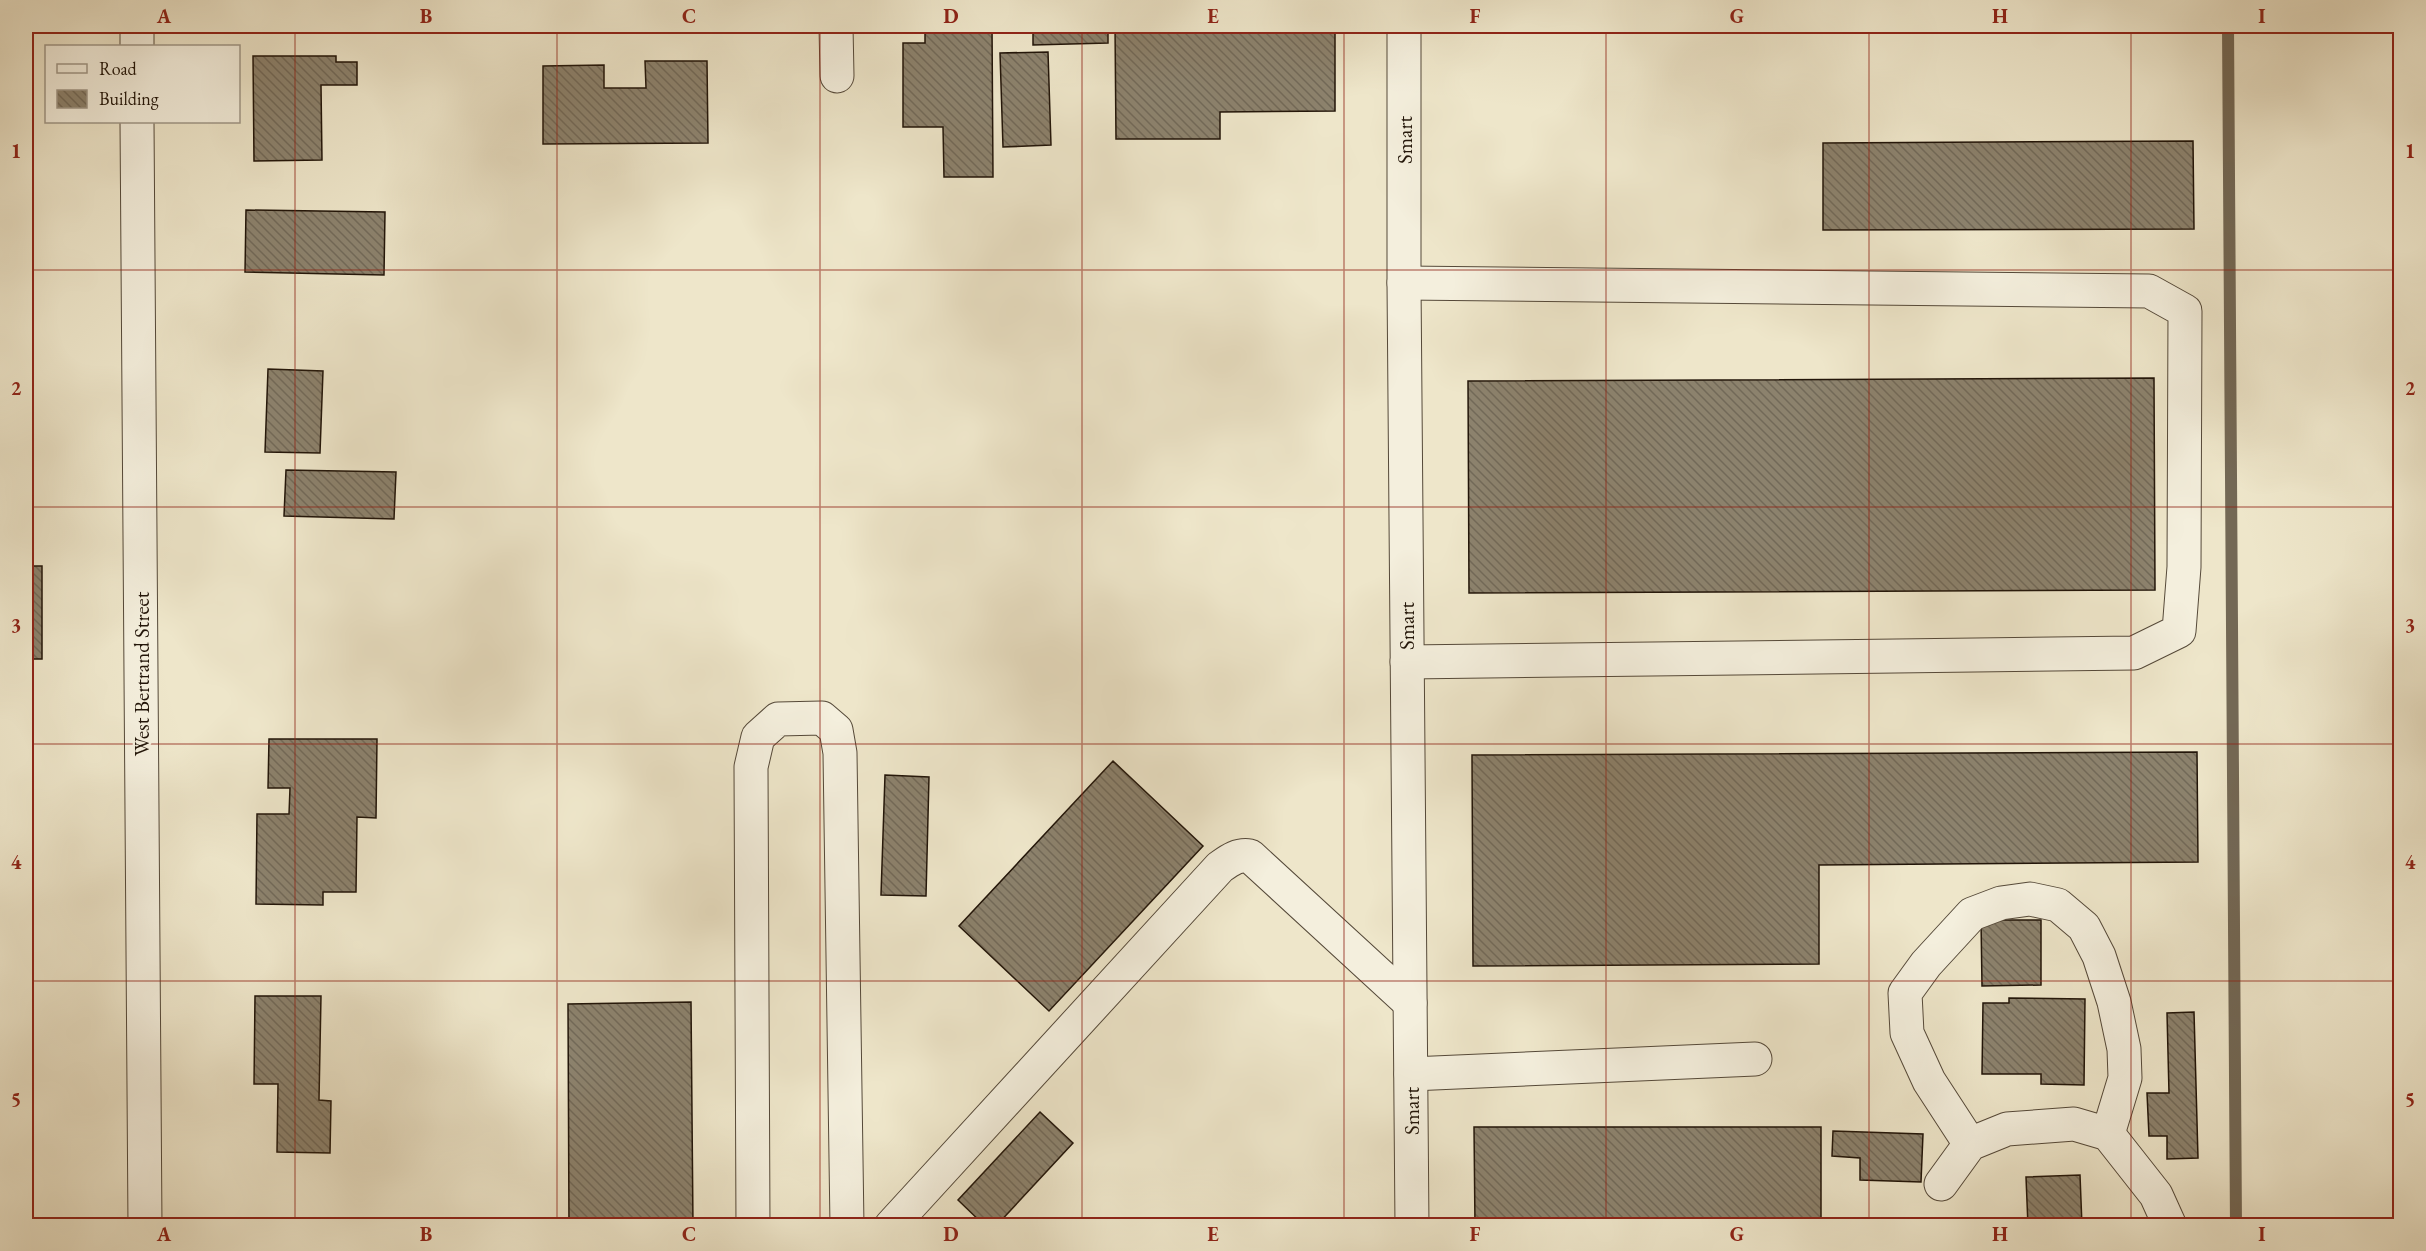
<svg xmlns="http://www.w3.org/2000/svg" width="2426" height="1251" font-family="'EB Garamond',serif">
<style>
.lines{fill:none;stroke-linecap:round;stroke-linejoin:round}
.stream{stroke:#736855;stroke-width:12}
.building{fill:url(#building-back-hatch);stroke:#221509;stroke-width:1.5}
.minor-casing{stroke:#554939;stroke-width:35}
.minor{stroke:#f4efdd;stroke-width:33}
.grid{fill:none;stroke:#8f2418;stroke-width:1.5;stroke-opacity:0.55}
.labels{text-anchor:middle;dominant-baseline:central;stroke-width:4.5;stroke-linejoin:round;paint-order:stroke}
.street-label{font-size:21px;fill:#221509;stroke:#f4efdd}
.neatline{fill:none;stroke:#8f2418;stroke-width:2}
.grid-label{font-size:20px;text-anchor:middle;font-weight:bold;fill:#8f2418}
</style>
<defs>
<pattern id="building-back-hatch" width="6" height="6" patternUnits="userSpaceOnUse" patternTransform="scale(1.5)"><rect width="6" height="6" fill="#8c826d"/><path d="M-1 5l2 2M0 0l6 6M5-1l2 2" fill="none" stroke="#726958"/></pattern>
</defs>
<rect width="100%" height="100%" fill="#eee6ca"/>
<filter id="stains"><feTurbulence type="fractalNoise" baseFrequency=".00333" numOctaves="4"/><feColorMatrix values="0 0 0 0 .2 0 0 0 0 .09 0 0 0 0 .02 0 0 0 .5 -.17"/></filter>
<radialGradient id="worn" r=".72"><stop offset=".6" stop-color="#630" stop-opacity="0"/><stop offset="1" stop-color="#630" stop-opacity=".3"/></radialGradient>
<g class="lines">
<!-- stream -->
<polyline class="stream" points="2228,26 2236,1226"/>
</g>
<!-- building -->
<g class="building">
<polygon points="925,26 992,26 993,177 944,177 943,127 903,127 903,43 925,43"/>
<polygon points="1033,26 1108,26 1108,43 1033,45"/>
<polygon points="1115,26 1335,26 1335,111 1220,112 1220,139 1116,139"/>
<polygon points="1048,52 1051,145 1003,147 1000,53"/>
<polygon points="253,56 336,56 336,62 357,62 357,85 321,85 322,160 254,161"/>
<polygon points="645,61 707,61 708,143 543,144 543,66 604,65 604,88 646,88"/>
<rect x="26" y="113" width="1" height="45"/>
<polygon points="2193,141 2194,229 1823,230 1823,143"/>
<polygon points="246,210 385,212 384,275 245,272"/>
<polygon points="268,369 323,371 320,453 265,452"/>
<polygon points="2154,378 2155,590 1469,593 1468,381"/>
<polygon points="286,470 396,472 394,519 284,516"/>
<rect x="26" y="566" width="16" height="93"/>
<polygon points="269,739 377,739 376,818 357,817 356,892 323,892 323,905 256,904 257,814 289,814 290,788 268,788"/>
<polygon points="2197,752 2198,862 1819,865 1819,964 1473,966 1472,755"/>
<polygon points="1113,761 1203,846 1049,1011 959,926"/>
<polygon points="885,775 929,777 926,896 881,895"/>
<polygon points="1981,920 2041,920 2041,985 1982,986"/>
<polygon points="255,996 321,996 319,1100 331,1101 330,1153 277,1152 278,1084 254,1084"/>
<polygon points="2009,998 2085,999 2084,1085 2041,1084 2041,1074 1982,1074 1983,1003 2009,1003"/>
<polygon points="691,1002 693,1226 569,1226 568,1004"/>
<polygon points="2194,1012 2198,1158 2167,1159 2167,1136 2149,1136 2147,1093 2169,1093 2167,1013"/>
<polygon points="1040,1112 1073,1143 996,1226 985,1226 958,1200"/>
<polygon points="1474,1127 1821,1127 1821,1226 1475,1226"/>
<polygon points="1833,1131 1923,1134 1921,1182 1860,1180 1860,1158 1832,1156"/>
<polygon points="2080,1175 2082,1226 2028,1226 2026,1177"/>
</g>
<g class="lines">
<!-- minor casing -->
<g class="minor-casing">
<g id="minor">
<polyline points="137,26 137,46"/>
<polyline points="836,26 837,76"/>
<polyline points="1404,26 1404,283 1412,1226"/>
<polyline points="137,122 145,1226"/>
<polyline points="1404,283 2149,291 2185,311 2184,567 2179,631 2134,653 1407,662"/>
<polyline points="1411,1074 1755,1059"/>
<polyline points="1970,1144 1929,1081 1907,1033 1905,993 1926,964 1972,914 2001,903 2030,899 2058,905 2084,927 2099,956 2114,1002 2124,1049 2125,1078 2108,1134"/>
<polyline points="1941,1184 1970,1144 2007,1129 2074,1124 2108,1134 2156,1195 2170,1226"/>
<polyline points="753,1226 751,767 758,737 778,719 822,718 836,730 840,753 847,1226"/>
<path d="M891,1226L1220,867C1230,860 1238,854 1250,856L1410,1003"/>
</g>
</g>
<!-- minor -->
<use href="#minor" class="minor"/>
</g>
<!-- grid -->
<path class="grid" d="M295,26V1226M557,26V1226M820,26V1226M1082,26V1226M1344,26V1226M1606,26V1226M1869,26V1226M2131,26V1226M26,270H2400M26,507H2400M26,744H2400M26,981H2400"/>
<g class="labels">
<!-- street labels -->
<g class="street-label">
<text transform="translate(1404 140) rotate(-90)">Smart</text>
<text transform="translate(1406 626) rotate(-90)">Smart</text>
<text transform="translate(141 674) rotate(-90)">West Bertrand Street</text>
<text transform="translate(1411 1111) rotate(-90)">Smart</text>
</g>
</g>
<!-- margin -->
<rect width="2426" height="1251" fill="none" stroke="#eee6ca" stroke-width="66"/>
<!-- legend -->
<rect x="45" y="45" width="195" height="78" fill="#f4efdd" stroke="#a09888" stroke-width="1.5"/>
<rect x="57" y="64" width="30" height="9" fill="#f4efdd" stroke="#a09888" stroke-width="1.5"/>
<text x="99" y="75" font-size="18" fill="#221509">Road</text>
<rect x="57" y="90" width="30" height="18" fill="url(#building-back-hatch)" stroke="#a09888" stroke-width="1.5"/>
<text x="99" y="105" font-size="18" fill="#221509">Building</text>
<rect x="33" y="33" width="2360" height="1185" class="neatline"/>
<g class="grid-label">
<text x="164" y="23">A</text>
<text x="426" y="23">B</text>
<text x="689" y="23">C</text>
<text x="951" y="23">D</text>
<text x="1213" y="23">E</text>
<text x="1475" y="23">F</text>
<text x="1737" y="23">G</text>
<text x="2000" y="23">H</text>
<text x="2262" y="23">I</text>
<text x="16" y="158">1</text>
<text x="2410" y="158">1</text>
<text x="16" y="395">2</text>
<text x="2410" y="395">2</text>
<text x="16" y="632">3</text>
<text x="2410" y="632">3</text>
<text x="16" y="869">4</text>
<text x="2410" y="869">4</text>
<text x="16" y="1106">5</text>
<text x="2410" y="1106">5</text>
<text x="164" y="1241">A</text>
<text x="426" y="1241">B</text>
<text x="689" y="1241">C</text>
<text x="951" y="1241">D</text>
<text x="1213" y="1241">E</text>
<text x="1475" y="1241">F</text>
<text x="1737" y="1241">G</text>
<text x="2000" y="1241">H</text>
<text x="2262" y="1241">I</text>
</g>
<rect width="100%" height="100%" filter="url(#stains)"/>
<rect width="100%" height="100%" fill="url(#worn)"/>
</svg>
